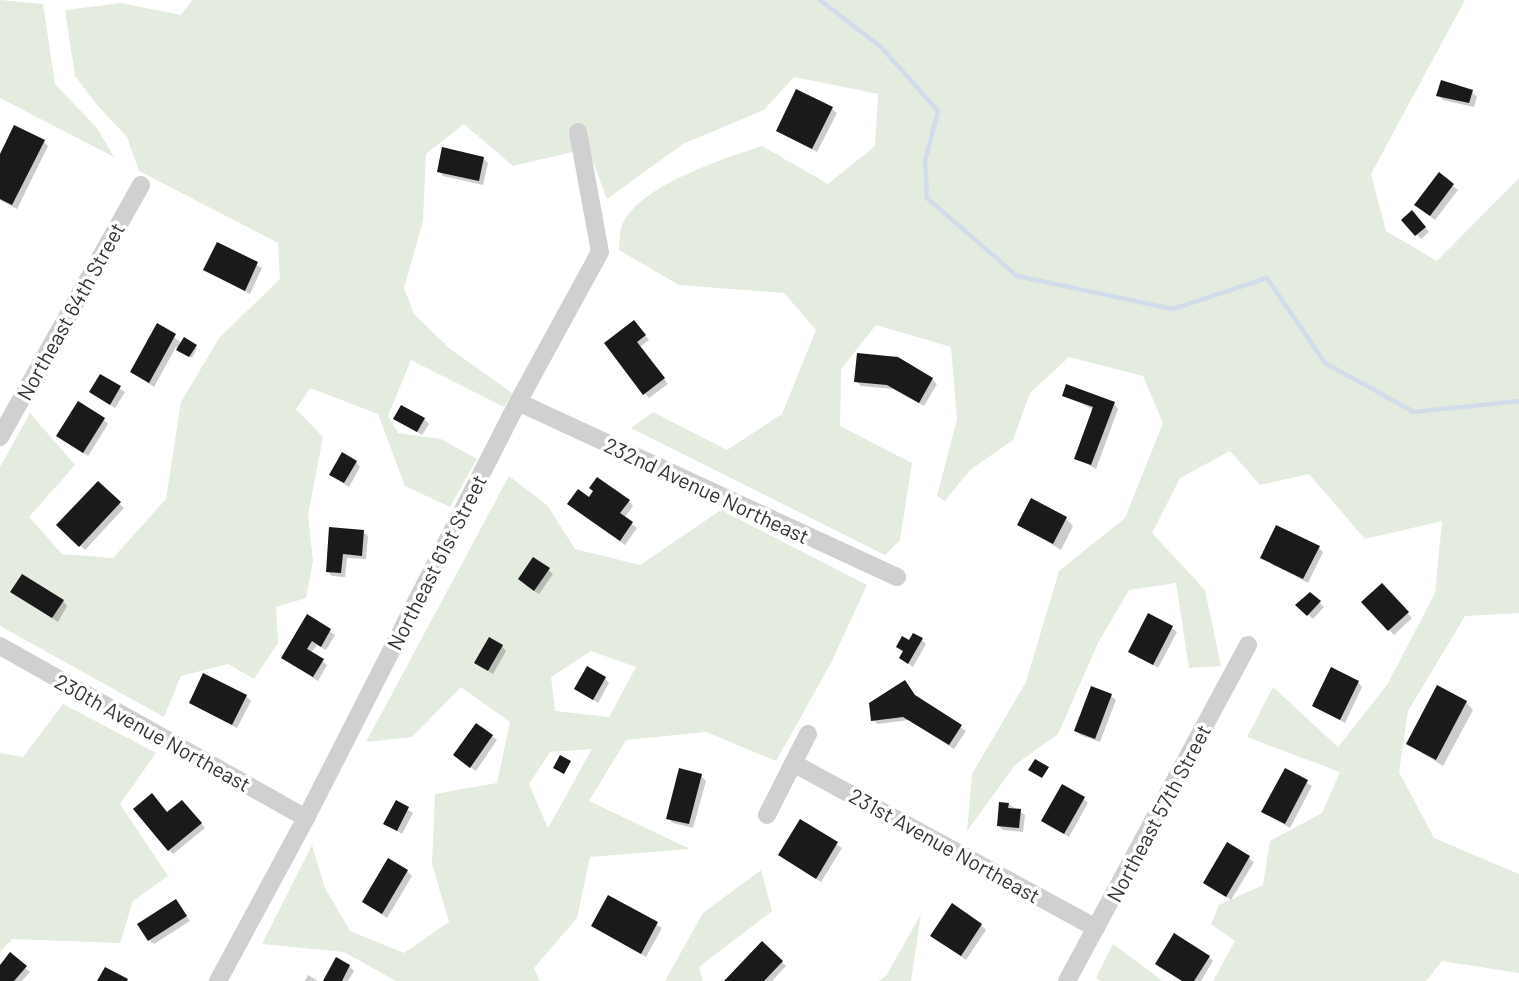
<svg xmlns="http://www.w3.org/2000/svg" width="1519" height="981" font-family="Barlow,sans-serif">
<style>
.green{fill:#e4ebdf;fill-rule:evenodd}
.shadow{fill:#0003}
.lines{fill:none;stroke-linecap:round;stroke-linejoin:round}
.stream{stroke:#d1ddeb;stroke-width:4.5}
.building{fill:#1a1a1a}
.minor{stroke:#d0d0d0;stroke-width:18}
.labels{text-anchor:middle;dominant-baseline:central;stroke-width:7;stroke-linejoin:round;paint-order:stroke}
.street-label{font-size:21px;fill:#333;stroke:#fff}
</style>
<rect width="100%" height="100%" fill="#fff"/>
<!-- green -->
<g class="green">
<polygon points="0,0 43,4 55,84 97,128 114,157 0,98"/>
<path d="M192,0H1465L1371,174L1386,231L1437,261L1519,178V613L1465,616L1408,711L1399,772L1434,838L1519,874V973L1442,961L1426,981H1213L1235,941L1211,924L1219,905L1263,885L1270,841L1322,813L1340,772L1247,737L1273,687L1338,747L1387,685L1435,593L1442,521L1365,539L1309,474L1260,485L1230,451L1180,478L1152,533L1205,590L1221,666L1189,668L1176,583L1129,590L1098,643L1058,734L1016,764L967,831L972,774L1026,682L1059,571L1125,518L1163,423L1143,376L1069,357L1030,393L1013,440L970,470L945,501L937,496L957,419L951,347L876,325L841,369L840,426L912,463L900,540L885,555L631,428L653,412L727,450L782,414L816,330L784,293L679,285L619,250C620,242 619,230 623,223C643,184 723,159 762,146L828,184L875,146L878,94L794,77L764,110L683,144L607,199L594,164L572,152L513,166L464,124L426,154L423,221L404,288L414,314L449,348L512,393L504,407L411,360L388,416L398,433L441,439L477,459L450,507L405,486L378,414L310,388L296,409L323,437L308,515L313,561L306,598L276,607L278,643L254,679L228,664L181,676L164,717L0,626V467L30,413L75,465L29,517L62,554L113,558L166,499L181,402L219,338L280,279L278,243L139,171L127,137L96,104L75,76L65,10L121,3L181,15Z"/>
<path d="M509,476L547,505L575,549L640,565L721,510L867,585L830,665L776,761L706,732L626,740L589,801L690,849L590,857L577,918L534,968L540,981H396L344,952L262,944L312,845L325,888L350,931L404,953L449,922L432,864L435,794L497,783L510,722L461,687L412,737L366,742ZM591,651L636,667L609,717L555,711L551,677ZM592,749L548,828L529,784L550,752Z"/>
<polygon points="63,704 156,753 120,804 168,876 133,901 120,943 12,939 0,952 0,753 23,757"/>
<polygon points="761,870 772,911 699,967 703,981 665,981 703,913"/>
<polygon points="921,914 911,981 879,981 886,976"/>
<polygon points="1113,944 1163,981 1101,981 1096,978"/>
</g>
<!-- shadow -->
<g class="shadow">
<polygon points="1472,92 1477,97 1474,107 1443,100 1438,95"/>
<polygon points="832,109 837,113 817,152 778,130"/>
<polygon points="44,142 48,146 17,209 0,200 0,158"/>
<polygon points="483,158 488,163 483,185 443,176 439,171"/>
<polygon points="1439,175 1458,190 1435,220 1421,209"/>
<polygon points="1416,217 1429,232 1421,239 1403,220"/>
<polygon points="217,244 262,268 250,294 205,270"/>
<polygon points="157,326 182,343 197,348 192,358 176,347 154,387 132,372"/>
<polygon points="638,327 649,340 640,347 668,384 649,398 606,343"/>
<polygon points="101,376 125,392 115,408 91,392"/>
<polygon points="932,379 937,384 924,406 893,389 861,386 856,381"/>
<polygon points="1064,395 1114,404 1118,409 1096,469 1076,458 1094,410"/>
<polygon points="395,419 424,419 429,424 422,435"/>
<polygon points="104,420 108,424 88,456 58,436"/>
<polygon points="356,462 360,467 349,487 331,475"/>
<polygon points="98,483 124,508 85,550 59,525"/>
<polygon points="629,502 633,506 624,518 637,528 625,545 574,509"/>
<polygon points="1066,519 1073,526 1061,550 1019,524"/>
<polygon points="331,529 363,532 368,536 366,559 347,558 345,577 332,576 327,571"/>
<polygon points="1319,548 1323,552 1308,583 1262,558"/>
<polygon points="548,570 553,574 539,594 524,584"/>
<polygon points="1382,586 1412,618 1394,635 1364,602"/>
<polygon points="12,592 63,601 67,606 58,622"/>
<polygon points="1310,594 1324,607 1313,619 1297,605"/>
<polygon points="308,617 335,635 326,650 317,645 311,653 327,665 318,681 288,662"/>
<polygon points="1172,628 1177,632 1158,668 1130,651"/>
<polygon points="922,640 926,644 913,667 901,658 905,653 898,647"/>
<polygon points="502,646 506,651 493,674 476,663"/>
<polygon points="605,678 609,683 598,703 576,689"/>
<polygon points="1358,682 1362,687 1345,723 1314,706"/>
<polygon points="246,696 251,701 237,728 191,703"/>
<polygon points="1111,696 1116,700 1100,742 1080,735 1076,730"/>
<polygon points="917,698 966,731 954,749 909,720 878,724 873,720"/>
<polygon points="1466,702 1473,710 1443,766 1408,744"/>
<polygon points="492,736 497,740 476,771 460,760"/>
<polygon points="1285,770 1312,786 1290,828 1263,812"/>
<polygon points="701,776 706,781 693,828 673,823 668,818"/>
<polygon points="1084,799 1088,803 1069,837 1043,821"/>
<polygon points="396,802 413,813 402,834 385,824"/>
<polygon points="1008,804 1025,815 1023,832 1003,830 999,826"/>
<polygon points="187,806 205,828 173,854 169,850 168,814"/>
<polygon points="801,822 842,848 821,882 780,855"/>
<polygon points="1228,845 1254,862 1231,900 1205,883"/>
<polygon points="407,871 412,876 387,918 364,902"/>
<polygon points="609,897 662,928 646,957 593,926"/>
<polygon points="176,901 190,921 154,944 149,940"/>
<polygon points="981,925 986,930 966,960 937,940"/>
<polygon points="762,943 786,966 772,981 727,981"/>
<polygon points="1209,957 1213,961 1201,981 1182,981 1157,964"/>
<polygon points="349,966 354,971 348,981 325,981"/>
<polygon points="0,967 25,968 30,972 22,981 0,981"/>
<polygon points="308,975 318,981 305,981"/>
</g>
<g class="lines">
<!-- stream -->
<polyline class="stream" points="820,0 881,47 938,111 925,161 927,198 1017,276 1173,309 1267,278 1325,363 1414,412 1519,401"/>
</g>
<!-- building -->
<g class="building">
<polygon points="1441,80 1473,90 1469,103 1436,96"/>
<polygon points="796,89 833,107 812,149 776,131"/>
<polygon points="14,125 45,140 12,205 0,199 0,154"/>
<polygon points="442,147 484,157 479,181 437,172"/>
<polygon points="1439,172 1454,184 1430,216 1414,205"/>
<polygon points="1412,210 1426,227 1415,236 1401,220"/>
<polygon points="217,242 258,262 245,291 203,270"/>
<polygon points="634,320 646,335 637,342 665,378 643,395 604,343"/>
<polygon points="157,323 176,334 149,383 130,372"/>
<polygon points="184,337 197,345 189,357 176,350"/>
<polygon points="857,353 898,357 933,378 919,403 887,385 854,382"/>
<polygon points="100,374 121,386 110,405 89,392"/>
<polygon points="1066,384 1115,402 1091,465 1074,459 1093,407 1062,396"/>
<polygon points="78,401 105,418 83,453 56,436"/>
<polygon points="401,405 425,418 417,432 393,419"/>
<polygon points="342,452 357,461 344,483 329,475"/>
<polygon points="597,477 630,500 620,513 633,522 620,541 567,504 578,489 589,497 593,491 589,488"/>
<polygon points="98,481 121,502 79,547 56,525"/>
<polygon points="1031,498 1067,517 1053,544 1017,525"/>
<polygon points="1276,525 1320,546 1303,579 1260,558"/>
<polygon points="329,527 364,530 362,556 343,554 341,573 326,572"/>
<polygon points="533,557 550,568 534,591 518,579"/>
<polygon points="22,574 64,600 52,618 10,592"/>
<polygon points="1382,583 1409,612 1388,631 1361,602"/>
<polygon points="1310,592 1321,601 1307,616 1295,605"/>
<polygon points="1148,613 1173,626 1153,665 1128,652"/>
<polygon points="307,614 331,629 321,647 312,641 307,649 324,659 313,677 281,658"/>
<polygon points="913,633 923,638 908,664 899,658 903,651 896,647 902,636 909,640"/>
<polygon points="489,637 503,645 488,671 474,663"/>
<polygon points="587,666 606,677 593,700 574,689"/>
<polygon points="1331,667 1359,681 1340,720 1312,706"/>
<polygon points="203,673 247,695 232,725 189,703"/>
<polygon points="905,680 915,695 962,725 949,745 903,717 871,721 869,703"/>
<polygon points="1437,685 1467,701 1436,760 1406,744"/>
<polygon points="1091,686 1112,694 1095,739 1074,731"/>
<polygon points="476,723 493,735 470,768 453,755"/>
<polygon points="560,755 571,761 564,774 553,768"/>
<polygon points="1035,759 1049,767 1042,778 1028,770"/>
<polygon points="679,768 702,774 689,824 666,819"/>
<polygon points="1285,768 1308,780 1285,824 1261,812"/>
<polygon points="1062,784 1085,797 1064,834 1041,821"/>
<polygon points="152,793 167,812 182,800 202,823 168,851 133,809"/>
<polygon points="396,800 409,807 397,831 383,824"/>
<polygon points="999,802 1009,803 1008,808 1021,809 1019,828 997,826"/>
<polygon points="800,819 838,842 816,879 778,855"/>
<polygon points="1227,842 1250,856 1226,897 1203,883"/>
<polygon points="388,858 408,870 382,914 362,902"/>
<polygon points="608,895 658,922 641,954 591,926"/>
<polygon points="176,899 187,916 148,941 137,924"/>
<polygon points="952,903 982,924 961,956 930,936"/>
<polygon points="1174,933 1210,956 1194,981 1182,981 1155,964"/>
<polygon points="762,941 783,961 764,981 724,981"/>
<polygon points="10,952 27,966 14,981 0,981 0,965"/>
<polygon points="336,957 350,965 342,981 323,981"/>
<polygon points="105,967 128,979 127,981 97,981"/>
</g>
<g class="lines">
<!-- minor -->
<g class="minor">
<polyline points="518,402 897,577"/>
<polyline points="0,437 141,185"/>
<polyline points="0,646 306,818"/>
<polyline points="793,763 1096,928"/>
<polyline points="767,815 808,734"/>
<polyline points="218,981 306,818 518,402 600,252 578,132"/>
<polyline points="1067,981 1248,645"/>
</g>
</g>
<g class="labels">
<!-- street labels -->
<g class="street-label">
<text transform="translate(70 311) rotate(-61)">Northeast 64th Street</text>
<text transform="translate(707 490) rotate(25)">232nd Avenue Northeast</text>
<text transform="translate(436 562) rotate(-63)">Northeast 61st Street</text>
<text transform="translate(153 732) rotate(29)">230th Avenue Northeast</text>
<text transform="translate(1158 813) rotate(-62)">Northeast 57th Street</text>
<text transform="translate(945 845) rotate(29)">231st Avenue Northeast</text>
</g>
</g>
</svg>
